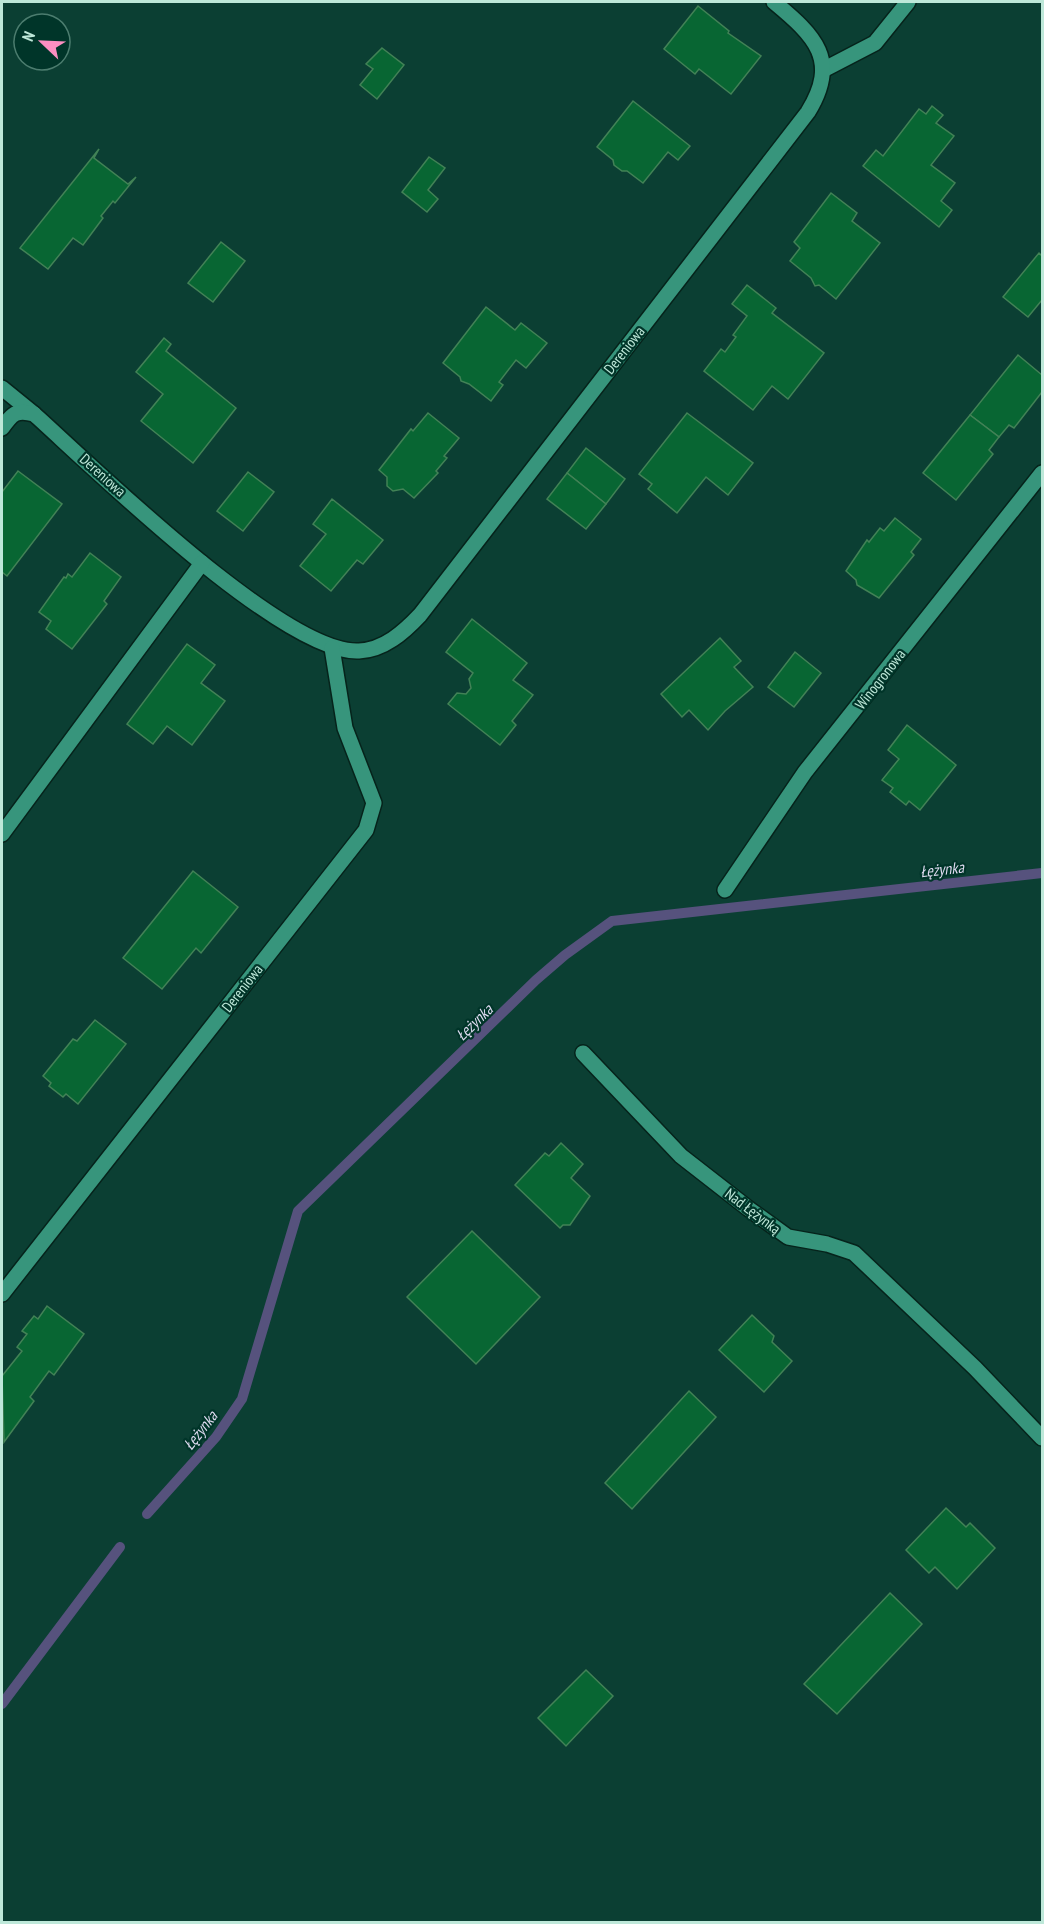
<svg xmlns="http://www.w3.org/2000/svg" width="1044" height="1924" font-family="'PT Sans Narrow',sans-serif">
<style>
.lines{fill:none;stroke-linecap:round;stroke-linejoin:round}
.stream{stroke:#56527d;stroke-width:10}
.building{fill:#086633;stroke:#428256;stroke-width:1.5}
.minor-casing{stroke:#06231b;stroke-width:18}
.minor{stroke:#37957c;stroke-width:15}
.labels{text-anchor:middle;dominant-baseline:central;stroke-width:4.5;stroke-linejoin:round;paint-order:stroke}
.street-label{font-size:15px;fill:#bee8d9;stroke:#003529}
.water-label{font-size:16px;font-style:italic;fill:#dedbf0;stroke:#003529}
</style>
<rect width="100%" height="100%" fill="#0b3f33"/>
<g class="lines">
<!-- stream -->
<g class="stream">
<polyline points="147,1514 216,1437 242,1399 298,1211 536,980 565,955 612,921 1042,873"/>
<polyline points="2,1704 120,1547"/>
</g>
</g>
<!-- building -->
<g class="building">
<polygon points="698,6 729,31 728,33 761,56 731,94 699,69 695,74 664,49"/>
<polygon points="382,48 404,65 377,99 360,85 373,69 366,64"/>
<polygon points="633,101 690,146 678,160 668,152 643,183 627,171 622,171 614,165 613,160 597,147"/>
<polygon points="932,106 943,115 936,123 954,136 931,165 955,183 941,201 952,210 939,227 863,166 876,150 883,156 919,109 926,114"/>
<polygon points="99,149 94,158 128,184 136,177 115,203 113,201 101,216 103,218 83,245 73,238 48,269 20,248"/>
<polygon points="429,157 445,168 428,190 438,199 427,212 402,192"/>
<polygon points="831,193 857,213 852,221 880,243 836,299 819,285 815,286 811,278 790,261 800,248 794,242"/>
<polygon points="221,242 245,261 213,302 188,283"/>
<polygon points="1039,253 1042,256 1042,300 1028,317 1003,297"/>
<polygon points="747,285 776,308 772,313 824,353 788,399 772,386 753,410 704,371 721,349 725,352 736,337 733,335 747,316 732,304"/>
<polygon points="486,307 515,330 521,323 547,343 526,368 516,360 499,382 503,385 491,401 469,384 461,381 460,377 443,363"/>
<polygon points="164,338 171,344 166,351 236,408 193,463 141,421 163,394 136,372"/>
<polygon points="1018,355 1042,375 1042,392 1014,428 1009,425 999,437 970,415"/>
<polygon points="428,413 459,438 444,456 447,458 436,471 438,473 414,498 403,489 393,491 387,486 387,477 379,470 411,429 413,431"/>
<polygon points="687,413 753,463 728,495 706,477 677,513 648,489 652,484 639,474"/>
<polygon points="970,415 999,437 989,450 993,454 956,500 923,473"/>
<polygon points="586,448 625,479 606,504 567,473"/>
<polygon points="18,471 62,504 7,576 2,572 2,492"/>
<polygon points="248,472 274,492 243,531 217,511"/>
<polygon points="567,473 606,504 586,529 547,499"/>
<polygon points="332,499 383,540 363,564 357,560 331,591 300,566 326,534 313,524"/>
<polygon points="895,518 921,539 911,552 914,555 879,598 857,585 856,580 846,571 867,540 869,542 880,528 884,531"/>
<polygon points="90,553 121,577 104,601 107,604 72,649 46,629 51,621 39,612 64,577 66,578 68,574 72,577"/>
<polygon points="472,619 527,663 513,680 533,695 512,721 516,725 500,745 448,704 457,693 466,694 471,688 469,679 473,673 446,652"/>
<polygon points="720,638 741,661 734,667 753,687 725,711 708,730 689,710 682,717 661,694"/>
<polygon points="187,644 215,665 201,683 225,701 192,745 167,726 153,744 127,724"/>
<polygon points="795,652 821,673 794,707 768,687"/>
<polygon points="907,725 956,765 920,810 909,801 906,805 890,792 893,788 882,780 899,759 888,750"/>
<polygon points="193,871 238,907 201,953 196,948 162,989 123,958"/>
<polygon points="95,1020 126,1044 78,1104 66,1094 63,1097 49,1086 51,1083 43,1076 73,1039 77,1041"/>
<polygon points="561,1143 583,1164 571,1178 590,1196 570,1225 563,1225 560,1228 515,1185 545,1153 549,1156"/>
<polygon points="472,1231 540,1297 476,1364 407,1297"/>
<polygon points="47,1306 84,1334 54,1375 49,1371 30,1397 34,1401 4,1442 2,1376 22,1351 17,1347 27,1334 22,1331 34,1316 38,1319"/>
<polygon points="752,1315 774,1336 772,1342 792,1361 764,1392 719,1350"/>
<polygon points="689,1391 716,1417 632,1509 605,1483"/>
<polygon points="946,1508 966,1527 970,1523 995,1548 957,1589 935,1567 929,1573 906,1550"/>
<polygon points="890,1593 922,1624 837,1714 804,1684"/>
<polygon points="586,1670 613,1696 566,1746 538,1718"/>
</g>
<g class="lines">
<!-- minor casing -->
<g class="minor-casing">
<g id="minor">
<polyline points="823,70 875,43 908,2"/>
<polyline points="2,388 34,414"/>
<path d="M2,428C12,414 16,409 34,414C94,468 285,655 359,651C384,650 404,632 420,615L808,112C840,60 815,36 774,2"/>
<polyline points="2,834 202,563"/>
<polyline points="725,890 805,772 1042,473"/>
<polyline points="583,1053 681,1156 749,1209 788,1237 827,1244 854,1253 975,1368 1042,1438"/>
<polyline points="2,1294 366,830 374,803 345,728 332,648"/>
</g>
</g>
<!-- minor -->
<use href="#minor" class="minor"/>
</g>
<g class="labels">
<!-- street labels -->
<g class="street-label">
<text transform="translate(624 350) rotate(-52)">Dereniowa</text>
<text transform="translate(103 475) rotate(42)">Dereniowa</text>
<text transform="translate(880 679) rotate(-52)">Winogronowa</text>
<text transform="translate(242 988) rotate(-52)">Dereniowa</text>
<text transform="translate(753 1211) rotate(37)">Nad Łężynką</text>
</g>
<!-- water labels -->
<g class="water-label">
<text transform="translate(942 869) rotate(-6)">Łężynka</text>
<text transform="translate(474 1022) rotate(-44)">Łężynka</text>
<text transform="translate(200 1430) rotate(-52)">Łężynka</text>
</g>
</g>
<!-- border -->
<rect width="1044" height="1924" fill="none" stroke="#bee8d9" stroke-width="6"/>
<!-- north arrow -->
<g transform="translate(42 42) rotate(293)"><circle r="28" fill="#003529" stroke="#4c7d6f" stroke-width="1.5"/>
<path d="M0-4.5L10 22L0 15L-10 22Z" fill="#fc8fc1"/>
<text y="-9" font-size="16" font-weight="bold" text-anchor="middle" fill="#bee8d9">N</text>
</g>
</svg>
